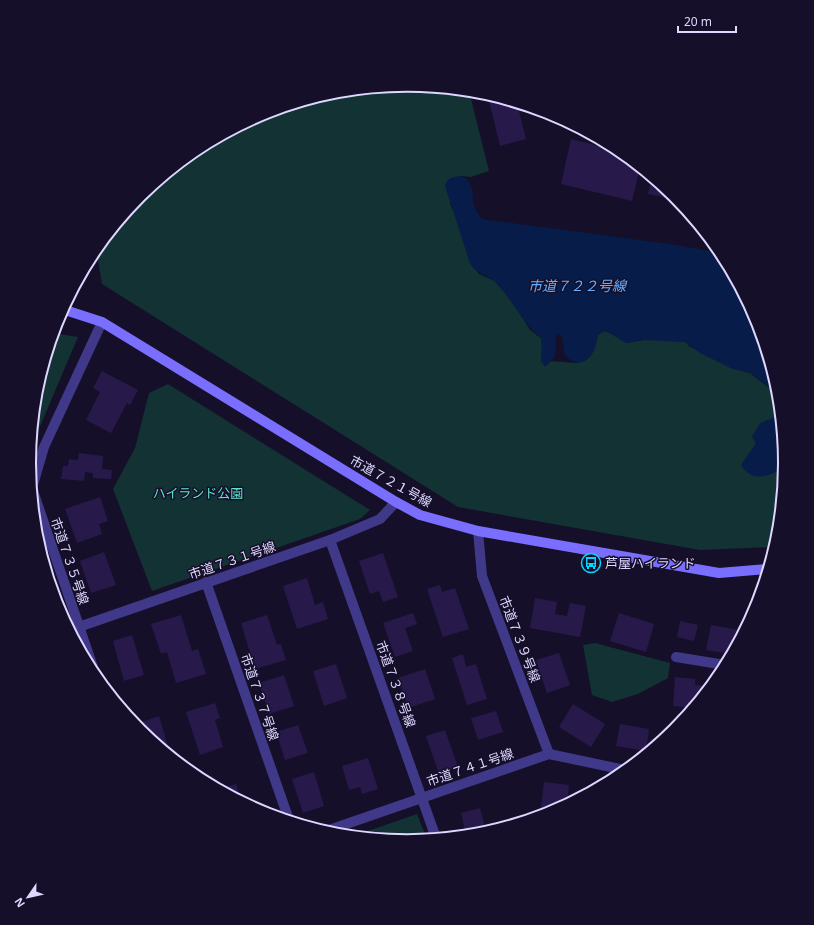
<svg xmlns="http://www.w3.org/2000/svg" width="814" height="925" font-family="'Noto Sans','Noto Sans JP',sans-serif">
<style>
.green{fill:#123233}
.water{fill:#081c49}
.building{fill:#271a4b}
.lines{fill:none;stroke-linecap:round;stroke-linejoin:round}
.street{stroke:#40398a;stroke-width:10}
.secondary{stroke:#7a6eff;stroke-width:10}
.labels{text-anchor:middle;dominant-baseline:central;stroke-width:3;stroke-linejoin:round;paint-order:stroke}
.street-label{font-size:13px;fill:#ded7ff;stroke:#150f29}
.park-label{font-size:13px;fill:#5ee5cb;stroke:#150f29}
.poi-label{font-size:13px;fill:#ded7ff;stroke:#150f29;text-anchor:start}
.water-label{font-size:14px;font-style:italic;fill:#65aeff;stroke:#150f29}
.rim{fill:none;stroke:#ded7ff;stroke-width:2}
</style>
<rect width="100%" height="100%" fill="#150f29"/>
<!-- green -->
<g class="green">
<path d="M407,85L469,91L489,171L471,177L461,176L450,204L458,220L470,263L479,274L495,281L512,301L530,330L541,338L542,349L541,361L547,365L551,361C581,363 590,369 598,335L603,331L610,333L626,343L661,337L674,341L686,342L689,346L731,368L750,373L777,394L780,413L774,418L760,424L753,437L756,443L754,448L785,465L778,536L776,543L771,547L700,550L458,507L102,284L96,249L140,195L197,148L263,113L333,92Z"/>
<polygon points="53,333 78,337 30,450 36,389"/>
<polygon points="168,384 370,510 360,519 152,591 113,489 135,448 149,393"/>
<polygon points="595,643 670,663 668,678 638,694 612,702 592,695 583,645"/>
<polygon points="417,814 427,839 407,840 366,836 365,832"/>
</g>
<!-- water -->
<g class="water">
<path d="M461,176C476,182 471,196 475,208C476,212 480,216 482,219L670,244L721,253L756,318L778,389L779,397L766,385L750,373L731,368L700,353L685,342L644,340L626,343L610,333L604,331L598,335C595,349 594,358 579,363C559,357 566,351 562,337L558,334L556,336L555,356L545,367L541,361L542,349L541,338C523,324 513,300 496,283C488,274 476,275 470,263L445,186C447,177 453,177 461,176Z"/>
<path d="M780,413L785,467C769,476 753,484 741,465L756,443L752,437L760,423L773,418Z"/>
</g>
<!-- building -->
<g class="building">
<polygon points="502,98 517,103 526,139 500,146 489,101"/>
<polygon points="571,139 620,151 640,167 632,201 561,184"/>
<polygon points="652,177 674,195 678,200 648,194"/>
<polygon points="102,371 138,390 130,405 127,403 111,433 86,420 100,392 93,388"/>
<polygon points="79,453 103,456 102,469 112,470 111,479 93,478 93,473 85,472 84,481 61,479 63,466 68,466 69,459 78,460"/>
<polygon points="100,497 108,521 99,524 102,534 77,543 65,509"/>
<polygon points="104,552 116,585 91,593 80,561"/>
<polygon points="383,553 398,597 383,602 379,591 370,594 359,561"/>
<polygon points="307,578 315,605 323,602 328,619 297,629 283,586"/>
<polygon points="440,585 442,592 455,588 469,629 443,637 427,589"/>
<polygon points="535,598 557,602 555,614 567,616 570,603 586,606 580,637 530,628"/>
<polygon points="413,613 417,624 405,628 413,651 395,657 383,623"/>
<polygon points="619,613 654,624 646,652 610,641"/>
<polygon points="181,615 192,651 198,649 206,674 176,683 167,652 161,654 151,624"/>
<polygon points="267,615 277,645 281,644 286,660 255,669 241,623"/>
<polygon points="680,621 698,625 694,641 677,637"/>
<polygon points="711,625 744,631 731,654 706,650"/>
<polygon points="132,635 144,675 124,681 113,641"/>
<polygon points="559,653 570,685 547,693 536,660"/>
<polygon points="463,654 466,667 476,664 487,699 467,705 452,658"/>
<polygon points="336,664 347,698 324,706 313,671"/>
<polygon points="425,669 435,699 408,708 398,678"/>
<polygon points="284,675 294,706 269,714 259,683"/>
<polygon points="675,677 695,679 695,685 710,686 692,708 673,706"/>
<polygon points="215,703 220,718 215,720 223,747 200,755 186,712"/>
<polygon points="573,704 605,724 591,747 559,727"/>
<polygon points="496,711 503,732 478,740 471,718"/>
<polygon points="678,714 686,716 675,728"/>
<polygon points="159,716 171,756 140,730 136,724"/>
<polygon points="620,724 649,729 646,751 616,746"/>
<polygon points="298,725 308,753 285,760 276,732"/>
<polygon points="445,730 458,767 439,774 426,736"/>
<polygon points="368,758 378,789 362,794 360,787 349,790 342,766"/>
<polygon points="314,772 324,806 303,813 292,779"/>
<polygon points="544,782 569,785 567,803 551,812 540,815"/>
<polygon points="236,784 241,800 220,789"/>
<polygon points="480,808 486,830 494,828 494,829 481,833 458,835 457,833 465,831 461,813"/>
</g>
<g class="lines">
<!-- street -->
<g class="street">
<polyline points="478,531 482,576 549,754"/>
<polyline points="330,540 436,838"/>
<polyline points="206,582 289,820"/>
<polyline points="70,630 330,540 380,519 396,502"/>
<polyline points="676,657 725,665"/>
<polyline points="96,676 32,488 44,447 102,322"/>
<polyline points="326,831 549,754 625,770"/>
</g>
<!-- secondary -->
<polyline class="secondary" points="62,309 102,322 396,502 420,515 478,531 719,573 768,569"/>
</g>
<!-- icons -->
<defs>
<g id="bus-ring" transform="scale(1)"><circle r="9.5" fill="#150f29" stroke="#03d7ff" stroke-width="1.5"/><path d="M-5-6H5V4H4V6H2V4H-2V6H-4V4H-5ZM-3.5-4V0h7V-4ZM-3.5 1.2v1.5H-2V1.2ZM2 1.2v1.5H3.5V1.2Z" fill="#03d7ff"/></g>
</defs>
<g fill-rule="evenodd">
<use href="#bus-ring" x="591" y="563"/>
</g>
<g class="labels">
<!-- street labels -->
<g class="street-label">
<text transform="translate(391 481) rotate(29)">市道７２１号線</text>
<text transform="translate(232 560) rotate(-19)">市道７３１号線</text>
<text transform="translate(70 561) rotate(71)">市道７３５号線</text>
<text transform="translate(520 639) rotate(69)">市道７３９号線</text>
<text transform="translate(396 684) rotate(70)">市道７３８号線</text>
<text transform="translate(260 697) rotate(71)">市道７３７号線</text>
<text transform="translate(470 767) rotate(-19)">市道７４１号線</text>
</g>
<!-- park labels -->
<g class="park-label">
<text x="198" y="493">ハイランド公園</text>
</g>
<!-- poi labels -->
<g class="poi-label">
<text x="605" y="563">芦屋ハイランド</text>
</g>
<!-- water labels -->
<g class="water-label">
<text x="577" y="285">市道７２２号線</text>
</g>
</g>
<!-- crop -->
<path d="M0 0H814V925H0ZM36 463a371 371 0 1 1 742 0a371 371 0 1 1-742 0Z" fill="#150f29" fill-rule="evenodd"/>
<path class="rim" d="M36 463a371 371 0 1 1 742 0a371 371 0 1 1-742 0Z"/>
<!-- north arrow -->
<g transform="translate(28 897) rotate(236)" stroke="#150f29" stroke-width="3" paint-order="stroke">
<path d="M0-3L7 15L0 10L-7 15Z" fill="#ded7ff"/>
<text y="-6" font-size="11" font-weight="bold" text-anchor="middle" fill="#ded7ff">N</text>
</g>
<!-- scale -->
<path d="M678 26v6h58v-6" fill="none" stroke="#ded7ff" stroke-width="2"/>
<text x="684" y="26" font-size="12" fill="#ded7ff" stroke="#150f29" stroke-width="3" paint-order="stroke">20 m</text>
</svg>
